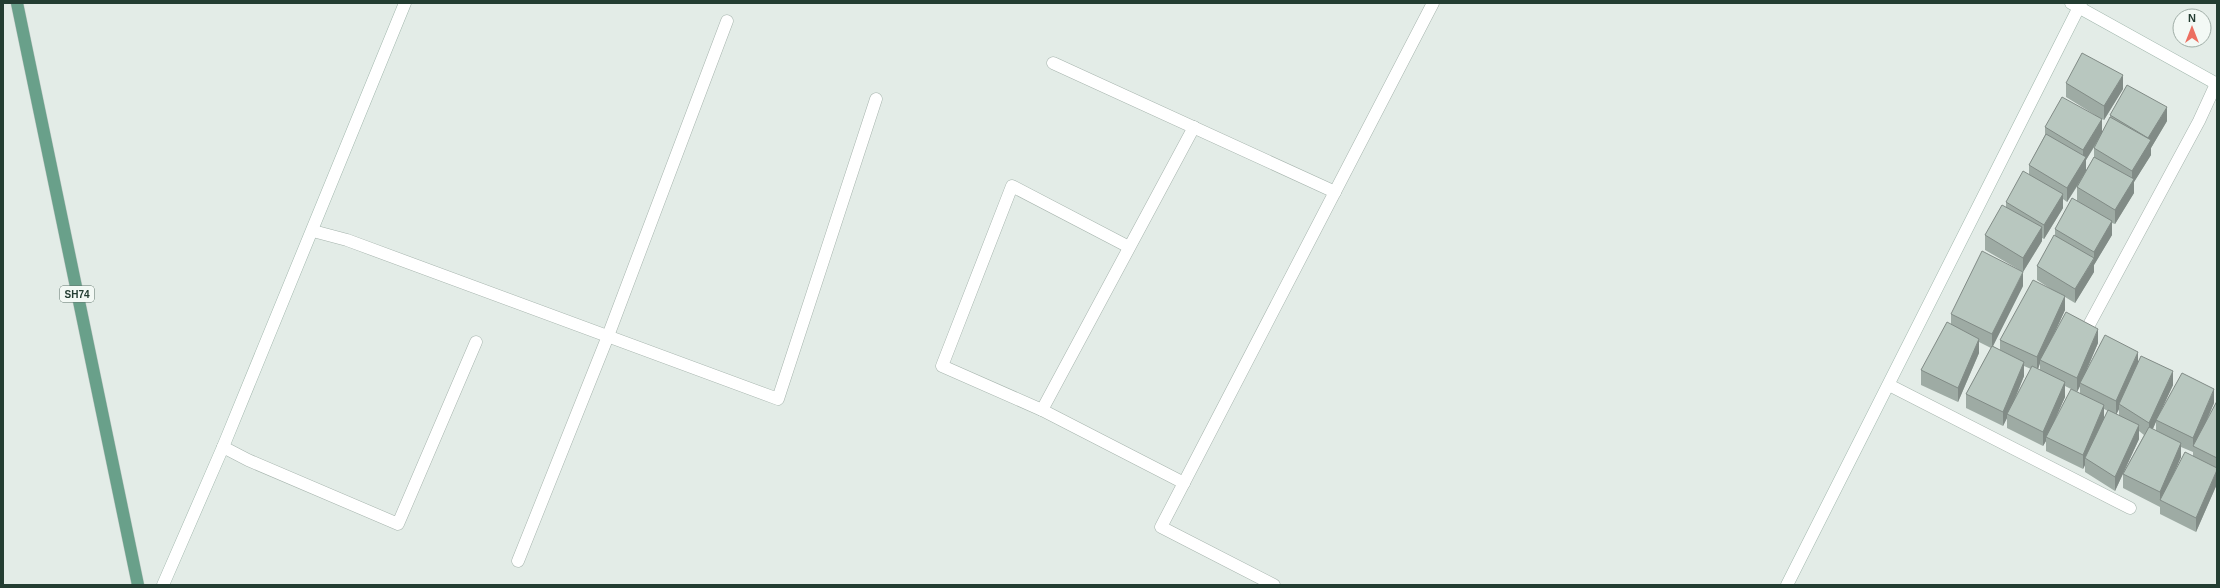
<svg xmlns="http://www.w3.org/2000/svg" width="2220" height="588" font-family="Helvetica,sans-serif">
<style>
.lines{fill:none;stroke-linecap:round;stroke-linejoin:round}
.lane-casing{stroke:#a6b4ad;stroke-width:13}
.street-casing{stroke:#a6b4ad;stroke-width:13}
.secondary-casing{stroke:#a2b7ad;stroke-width:13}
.primary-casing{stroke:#c1c9c6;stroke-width:13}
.lane{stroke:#fff;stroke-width:12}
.street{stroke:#fff;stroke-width:12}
.secondary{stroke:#fff;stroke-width:12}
.primary{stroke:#69a08a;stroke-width:12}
.wall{fill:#9eaba4;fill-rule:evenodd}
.shaded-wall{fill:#818b86}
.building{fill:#b8c7bf;stroke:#818b86}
.labels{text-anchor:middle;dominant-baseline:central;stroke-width:3;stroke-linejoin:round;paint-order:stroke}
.shield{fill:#f3f9f5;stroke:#61756c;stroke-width:1}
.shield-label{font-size:10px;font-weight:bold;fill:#233d32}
</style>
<rect width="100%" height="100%" fill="#e3ece7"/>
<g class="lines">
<!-- lane casing -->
<g class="lane-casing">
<g id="lane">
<polyline points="313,231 347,240 778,399 876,99"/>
<polyline points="2089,325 2199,121 2216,84"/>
<polyline points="223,447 248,460 398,524 476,342"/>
<polyline points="518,561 608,336 727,21"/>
</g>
</g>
<!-- street casing -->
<g class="street-casing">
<g id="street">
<polyline points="1053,63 1335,192"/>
<polyline points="1129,247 1012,186 942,366 1042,410 1184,483"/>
<polyline points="1889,385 2130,508"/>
<polyline points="1042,410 1194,127"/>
<polyline points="1274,585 1161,527 1433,3"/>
</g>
</g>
<!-- secondary casing -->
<g class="secondary-casing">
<g id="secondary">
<polyline points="2071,3 2217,84"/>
<polyline points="163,585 223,447 405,3"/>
<polyline points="1787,585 2081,3"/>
</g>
</g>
<!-- primary casing -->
<g class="primary-casing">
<polyline id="primary" points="17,3 138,585"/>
</g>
<!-- lane -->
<use href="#lane" class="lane"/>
<!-- street -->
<use href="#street" class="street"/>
<!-- secondary -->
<use href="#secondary" class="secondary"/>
<!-- primary -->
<use href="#primary" class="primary"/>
</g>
<!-- wall -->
<path class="wall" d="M2066,83L2123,89L2104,120L2102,119V132L2110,118V115L2167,121L2151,148V155L2134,182V193L2115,224L2112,223V235L2094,265V272L2075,303L2065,297V310L2050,343H2098L2087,369L2138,364L2173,385L2157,419L2214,403L2207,420L2217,401V484L2196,532L2160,514V507L2123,488V474L2144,435L2139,431V439L2115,491L2085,472V465L2083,469L2046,451V441L2043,446L2007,428V418L2003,426L1966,408V394L1991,348L1979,342V353L1958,402L1921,385V370L1951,325V314L2023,286L1993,346L2000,350V340L2054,291L2037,280V266L2055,236V229L2077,201V187L2078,185L2067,202L2063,199V208L2044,239L2042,238V241L2023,272L1985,250V235L2006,207V202L2029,175V165L2045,135V127L2095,115L2066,97ZM2098,141L2094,148V157L2086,170V160ZM2040,363V370L2038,369ZM2024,366L2031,369L2015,399L2024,376ZM2065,386L2077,392L2080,386V393L2053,423L2065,397ZM2104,409L2108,411L2104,418ZM2119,409V416L2116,415ZM2156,421V431L2153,429ZM2181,447L2193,452V456L2174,473L2181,457Z"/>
<!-- shaded-wall -->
<g class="shaded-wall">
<polygon points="2123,75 2123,89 2104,120 2104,106"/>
<polygon points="2167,107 2167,121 2151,148 2151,155 2134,182 2134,193 2115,224 2115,210 2132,182 2132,171 2148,144 2148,138"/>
<polygon points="2102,119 2102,133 2086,160 2086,171 2067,202 2067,188 2083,161 2083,150"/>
<polygon points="2063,194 2063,208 2044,239 2044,225"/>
<polygon points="2112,221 2112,235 2094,265 2094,272 2075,303 2075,289 2094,259 2094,252"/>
<polygon points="2042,227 2042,241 2023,272 2023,258"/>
<polygon points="2023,272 2023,286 1992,348 1992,334"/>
<polygon points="2065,296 2065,310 2042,360 2040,360 2040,363 2037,372 2037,357"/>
<polygon points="2098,329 2098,343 2081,383 2080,383 2080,386 2077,392 2077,378"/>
<polygon points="1979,339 1979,353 1958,402 1958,388"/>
<polygon points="2138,352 2138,366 2119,404 2119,409 2116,415 2116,401"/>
<polygon points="2024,362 2024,376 2008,415 2007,414 2007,418 2003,426 2003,412"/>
<polygon points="2173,371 2173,385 2149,437 2149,423"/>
<polygon points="2065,382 2065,397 2047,438 2046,437 2046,441 2043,446 2043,432"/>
<polygon points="2214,389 2214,403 2195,447 2193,446 2193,438"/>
<polygon points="2104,405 2104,420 2085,458 2085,465 2083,469 2083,455"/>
<polygon points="2139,425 2139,439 2115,491 2115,477"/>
<polygon points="2181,443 2181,457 2162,501 2160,500 2160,492"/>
<polygon points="2217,470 2217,484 2196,532 2196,518"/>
</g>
<!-- building -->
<g class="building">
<polygon points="2082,53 2123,75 2104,106 2066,83"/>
<polygon points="2127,85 2167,107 2148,138 2110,115"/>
<polygon points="2062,97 2102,119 2083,150 2045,127"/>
<polygon points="2110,117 2151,140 2132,171 2094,148"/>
<polygon points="2046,134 2086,157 2067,188 2029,165"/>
<polygon points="2094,157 2134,179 2115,210 2077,187"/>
<polygon points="2023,171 2063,194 2044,225 2006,202"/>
<polygon points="2072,198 2112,221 2094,252 2055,229"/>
<polygon points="2002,205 2042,227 2023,258 1985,235"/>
<polygon points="2054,235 2094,258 2075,289 2037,266"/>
<polygon points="1982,251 2023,272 1992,334 1951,314"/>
<polygon points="2033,280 2065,296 2037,357 2000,340"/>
<polygon points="2066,312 2098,329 2077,378 2040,360"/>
<polygon points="1947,322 1979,339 1958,388 1921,370"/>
<polygon points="2105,335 2138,352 2116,401 2080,383"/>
<polygon points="1992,346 2024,362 2003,412 1966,394"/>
<polygon points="2141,356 2173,371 2149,423 2119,404"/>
<polygon points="2032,366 2065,382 2043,432 2007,414"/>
<polygon points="2182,373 2214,389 2193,438 2156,420"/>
<polygon points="2071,389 2104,405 2083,455 2046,437"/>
<polygon points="2217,401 2217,458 2193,446"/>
<polygon points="2108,410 2139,425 2115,477 2085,458"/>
<polygon points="2149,427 2181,443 2160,492 2123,474"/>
<polygon points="2185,452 2217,468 2217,470 2196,518 2160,500"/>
</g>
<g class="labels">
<!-- shield labels -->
<rect class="shield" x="60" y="286" width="34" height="16" rx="3"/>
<g class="shield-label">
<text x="77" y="294">SH74</text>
</g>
</g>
<!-- border -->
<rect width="2220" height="588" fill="none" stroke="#233d32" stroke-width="8"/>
<!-- north arrow -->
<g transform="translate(2192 28)"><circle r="19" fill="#f3f9f5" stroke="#a0aea7"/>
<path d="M0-3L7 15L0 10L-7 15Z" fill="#ec6f61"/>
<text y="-6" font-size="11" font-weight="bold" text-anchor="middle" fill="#233d32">N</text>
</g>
</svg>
